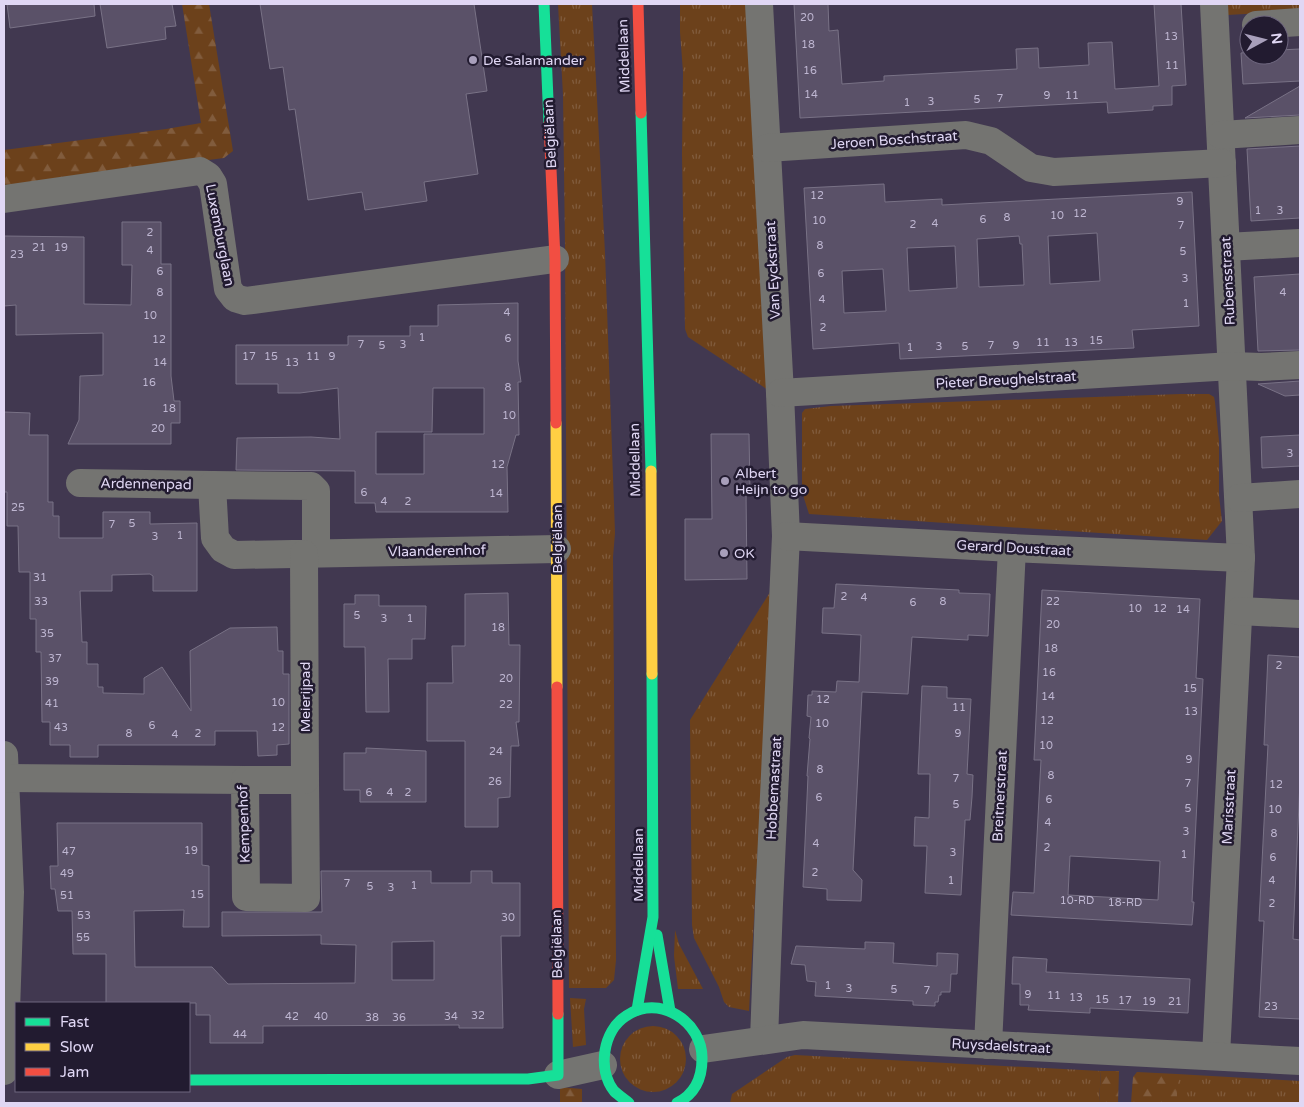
<svg xmlns="http://www.w3.org/2000/svg" width="1304" height="1107" font-family="'Varela Round',sans-serif">
<style>
.grass{fill:url(#grass-tufts)}
.forest{fill:url(#forest-firs)}
.building{fill:#5a5168;stroke:#797286;fill-rule:evenodd}
.lines{fill:none;stroke-linecap:round;stroke-linejoin:round}
.street{stroke:#747471;stroke-width:28}
.fast{stroke:#16e098;stroke-width:11}
.slow{stroke:#ffcf43;stroke-width:11}
.jam{stroke:#f24e42;stroke-width:11}
.poi-dot{fill:#a89fbb;stroke:#221b30;stroke-width:2}
.labels{text-anchor:middle;dominant-baseline:central;stroke-width:5;stroke-linejoin:round;paint-order:stroke}
.number-label{font-size:11px;fill:#beb6d1}
.street-label{font-size:14px;fill:#e0d7f4;stroke:#221b30}
.poi-label{font-size:14px;fill:#e0d7f4;stroke:#221b30;text-anchor:start}
</style>
<defs>
<pattern id="grass-tufts" width="24" height="20" patternUnits="userSpaceOnUse" patternTransform="scale(1.25)"><rect width="24" height="20" fill="#6c411b"/><path d="M3 7l-1-3M5 7V3M7 7l1-3M15 17l-1-3M17 17v-4M19 17l1-3" fill="none" stroke="#815c3d"/></pattern>
<pattern id="forest-firs" width="22" height="20" patternUnits="userSpaceOnUse" patternTransform="scale(1.25)"><rect width="22" height="20" fill="#6c411b"/><path d="M5 1l3.5 6h-7zM16 11l3.5 6h-7z" fill="#815c3d"/></pattern>
</defs>
<rect width="100%" height="100%" fill="#413850"/>
<!-- grass -->
<g class="grass">
<polygon points="558,4 592,4 605,253 615,533 613,557 616,960 614,980 606,988 569,988 565,245 563,95"/>
<polygon points="680,4 746,4 768,390 688,337 685,329 682,154 683,72 680,32"/>
<polygon points="1227,4 1300,4 1300,11 1227,15"/>
<polygon points="1181,394 1209,394 1214,397 1215,402 1219,441 1219,496 1222,521 1207,540 809,514 802,492 802,413 805,409 831,406"/>
<polygon points="772,589 749,1011 729,1007 724,1002 719,987 694,938 692,925 690,720"/>
<polygon points="675,930 679,944 703,989 678,989 674,956"/>
<polygon points="570,998 586,999 584,1009 586,1045 573,1047"/>
<circle cx="653" cy="1059" r="33"/>
<polygon points="795,1055 1101,1071 1099,1103 730,1103 732,1094 787,1057"/>
<polygon points="1177,1074 1300,1081 1300,1103 1177,1103"/>
</g>
<!-- forest -->
<g class="forest">
<polygon points="182,4 209,4 233,151 224,158 4,186 4,150 166,129 201,123"/>
<polygon points="1101,1071 1119,1071 1118,1103 1099,1103"/>
<polygon points="1137,1072 1177,1074 1177,1103 1131,1103 1133,1077"/>
<polygon points="560,1087 582,1089 582,1103 560,1103"/>
</g>
<!-- building -->
<g class="building">
<polygon points="7,4 94,4 95,16 10,28"/>
<polygon points="100,4 172,4 176,26 165,27 166,39 107,48"/>
<polygon points="260,4 474,4 487,91 466,94 478,174 424,182 427,201 365,210 362,192 308,200 295,109 289,110 283,67 270,69"/>
<polygon points="794,4 828,4 829,31 838,30 842,84 884,81 884,76 1017,69 1016,49 1038,48 1039,68 1089,65 1088,43 1112,42 1115,89 1159,86 1154,4 1181,4 1186,85 1172,86 1172,105 1153,106 1153,110 1108,113 1107,102 800,118"/>
<polygon points="1300,49 1300,81 1243,84 1241,53 1249,52 1249,55 1279,55 1279,50"/>
<polygon points="1300,86 1300,115 1245,118"/>
<polygon points="1300,146 1300,218 1251,221 1247,149"/>
<path d="M884,184L885,202L942,199V205L1192,192L1199,326L1132,330L1134,348L900,359L899,343L813,349L804,188ZM1097,233L1100,281L1050,284L1048,236ZM1019,236L1020,244H1022L1024,285L979,287L977,239ZM955,246L957,288L909,291L907,248ZM883,269L886,311L844,313L842,271Z"/>
<polygon points="122,222 161,222 161,264 171,264 171,376 174,401 180,401 180,423 171,423 171,444 68,444 79,420 80,376 103,375 103,333 16,335 16,305 4,306 4,236 84,237 84,304 131,305 132,265 122,265"/>
<polygon points="1300,274 1300,350 1258,351 1254,277"/>
<path d="M518,303V361L521,382H518L519,435H516L507,467L508,512H376L375,503H355V471L236,470L237,438L311,437L340,439L338,388L300,393H278V384H236V345H348V336H410V326H438V305ZM433,388H484V434H424V474H376V432H432Z"/>
<polygon points="1300,381 1300,395 1285,396 1258,384"/>
<polygon points="4,412 30,413 29,435 48,435 48,502 53,502 53,516 59,516 59,538 103,538 103,512 150,512 150,524 197,523 197,591 153,591 153,576 150,574 112,575 112,591 80,591 82,642 87,642 87,664 98,664 98,687 103,687 103,693 144,694 144,678 162,667 191,711 190,651 230,628 277,627 278,651 283,651 283,674 289,674 289,744 277,745 277,755 258,756 257,731 215,731 215,745 98,745 98,757 70,757 70,745 50,745 50,722 42,722 41,652 36,652 36,619 30,619 30,572 19,572 18,526 7,526 7,492 4,492"/>
<polygon points="711,434 749,434 750,491 746,491 747,579 685,580 685,519 712,519"/>
<polygon points="1300,435 1300,466 1262,468 1261,437"/>
<polygon points="836,584 959,590 959,593 990,594 988,636 968,635 968,640 912,637 908,694 862,692 853,870 862,880 861,901 827,900 827,889 803,887 808,776 807,776 810,739 809,738 811,717 807,716 808,695 812,695 812,691 836,692 837,681 859,682 861,635 822,633 823,608 834,608"/>
<path d="M1042,590L1200,599L1196,678L1203,679L1192,902H1194L1192,925L1011,915L1013,892L1034,893L1041,760H1034ZM1070,856L1160,861L1158,900L1068,895Z"/>
<polygon points="508,593 509,645 520,645 519,722 516,722 519,746 511,746 510,797 498,798 498,827 465,827 465,741 427,741 427,683 453,683 452,646 465,646 465,594"/>
<polygon points="355,595 379,595 379,606 426,606 425,639 412,639 412,659 388,659 389,712 366,712 365,647 344,647 344,604 355,604"/>
<polygon points="1268,655 1300,657 1300,781 1293,939 1300,940 1300,1019 1259,1017 1264,921 1259,921 1268,745 1264,745"/>
<polygon points="922,686 947,687 947,698 971,699 967,774 973,775 972,797 970,820 965,820 965,823 961,895 925,893 927,846 914,846 915,817 929,818 930,774 918,774"/>
<polygon points="366,748 426,751 426,802 360,802 360,790 344,790 344,753 366,753"/>
<path d="M57,823H202V865L209,866V927H183L184,910L134,911L135,967H212L228,984L355,983L356,945L321,944V935L222,936V912H322L321,871H431V883H471V871H492V883H520V936H501L503,1028H459V1025L263,1026V1043H210V1015H196V1003H106V954H73L72,911H58L55,889H51L50,866H58ZM434,941V980H392V942Z"/>
<polygon points="865,942 894,943 893,963 937,966 937,953 958,954 957,974 951,974 950,992 941,992 941,995 939,995 938,1002 935,1002 935,1006 913,1005 913,1001 815,996 816,982 807,981 805,965 791,964 796,946 865,949"/>
<polygon points="1013,957 1047,959 1046,972 1190,979 1188,1013 1090,1008 1090,1013 1028,1010 1029,1005 1020,1005 1020,984 1012,984"/>
</g>
<g class="lines">
<!-- street -->
<g class="street">
<polyline points="759,4 780,393 786,536 769,904 764,1040"/>
<polyline points="1214,4 1241,558 1216,1056"/>
<polyline points="1256,25 1300,22"/>
<polyline points="1221,135 1300,130"/>
<polyline points="767,148 966,135 991,141 1031,168 1054,172 1222,163"/>
<polyline points="4,199 200,171 208,176 213,184 228,289 235,298 245,301 555,259"/>
<polyline points="1226,247 1300,243"/>
<polyline points="780,393 1232,366 1261,367 1300,365"/>
<polyline points="80,483 212,485"/>
<polyline points="1239,498 1300,494"/>
<polyline points="786,536 1012,548 1241,558"/>
<polyline points="316,554 316,491 311,486 212,485 215,538 223,549 234,555 557,549"/>
<polyline points="1239,611 1300,614"/>
<polyline points="4,755 10,892 4,1071"/>
<polyline points="6,778 245,780 246,897 306,898 305,780"/>
<polyline points="245,780 305,780 304,554"/>
<polyline points="988,1045 1012,548"/>
<polyline points="703,1049 803,1035 1300,1061"/>
<polyline points="558,1075 603,1065"/>
</g>
<!-- fast -->
<g class="fast">
<polyline points="544,4 549,124"/>
<polyline points="641,113 651,471"/>
<polyline points="657,935 670,1011"/>
<polyline points="637,1010 653,917 652,674"/>
<polyline points="189,1080 528,1079 558,1075 558,1014"/>
<path d="M629,1103C624,1099 618,1095 614,1091C597,1069 603,1031 626,1016C659,993 703,1022 702,1059C702,1078 695,1094 677,1103"/>
</g>
<!-- slow -->
<g class="slow">
<polyline points="556,423 557,687"/>
<polyline points="651,471 652,674"/>
</g>
<!-- jam -->
<g class="jam">
<polyline points="638,4 641,113"/>
<polyline points="549,124 555,259 556,423"/>
<polyline points="557,687 558,1014"/>
</g>
</g>
<!-- markers -->
<g class="poi-dot">
<circle cx="473" cy="60" r="5"/>
<circle cx="725" cy="481" r="5"/>
<circle cx="724" cy="553" r="5"/>
</g>
<g class="labels">
<!-- number labels -->
<g class="number-label">
<text x="807" y="17">20</text>
<text x="1171" y="36">13</text>
<text x="808" y="44">18</text>
<text x="1172" y="65">11</text>
<text x="810" y="70">16</text>
<text x="811" y="94">14</text>
<text x="1047" y="95">9</text>
<text x="1072" y="95">11</text>
<text x="1000" y="98">7</text>
<text x="977" y="99">5</text>
<text x="931" y="101">3</text>
<text x="907" y="102">1</text>
<text x="817" y="195">12</text>
<text x="1180" y="201">9</text>
<text x="1258" y="210">1</text>
<text x="1280" y="210">3</text>
<text x="1080" y="213">12</text>
<text x="1057" y="215">10</text>
<text x="1007" y="217">8</text>
<text x="983" y="219">6</text>
<text x="819" y="220">10</text>
<text x="935" y="223">4</text>
<text x="913" y="224">2</text>
<text x="1181" y="225">7</text>
<text x="150" y="232">2</text>
<text x="820" y="245">8</text>
<text x="39" y="247">21</text>
<text x="61" y="247">19</text>
<text x="150" y="250">4</text>
<text x="1183" y="251">5</text>
<text x="17" y="254">23</text>
<text x="160" y="271">6</text>
<text x="821" y="273">6</text>
<text x="1185" y="278">3</text>
<text x="160" y="292">8</text>
<text x="1283" y="292">4</text>
<text x="822" y="299">4</text>
<text x="1186" y="303">1</text>
<text x="507" y="312">4</text>
<text x="150" y="315">10</text>
<text x="823" y="327">2</text>
<text x="422" y="337">1</text>
<text x="508" y="338">6</text>
<text x="159" y="339">12</text>
<text x="1096" y="340">15</text>
<text x="1043" y="342">11</text>
<text x="1071" y="342">13</text>
<text x="361" y="344">7</text>
<text x="403" y="344">3</text>
<text x="382" y="345">5</text>
<text x="991" y="345">7</text>
<text x="1016" y="345">9</text>
<text x="939" y="346">3</text>
<text x="965" y="346">5</text>
<text x="910" y="347">1</text>
<text x="249" y="356">17</text>
<text x="271" y="356">15</text>
<text x="313" y="356">11</text>
<text x="332" y="356">9</text>
<text x="160" y="362">14</text>
<text x="292" y="362">13</text>
<text x="149" y="382">16</text>
<text x="508" y="387">8</text>
<text x="169" y="408">18</text>
<text x="509" y="415">10</text>
<text x="158" y="428">20</text>
<text x="1290" y="453">3</text>
<text x="498" y="464">12</text>
<text x="364" y="492">6</text>
<text x="496" y="493">14</text>
<text x="384" y="501">4</text>
<text x="408" y="501">2</text>
<text x="18" y="507">25</text>
<text x="132" y="523">5</text>
<text x="112" y="524">7</text>
<text x="180" y="535">1</text>
<text x="155" y="536">3</text>
<text x="40" y="577">31</text>
<text x="844" y="596">2</text>
<text x="864" y="597">4</text>
<text x="41" y="601">33</text>
<text x="943" y="601">8</text>
<text x="1053" y="601">22</text>
<text x="913" y="602">6</text>
<text x="1135" y="608">10</text>
<text x="1160" y="608">12</text>
<text x="1183" y="609">14</text>
<text x="357" y="615">5</text>
<text x="384" y="618">3</text>
<text x="410" y="618">1</text>
<text x="1053" y="624">20</text>
<text x="498" y="627">18</text>
<text x="47" y="633">35</text>
<text x="1051" y="648">18</text>
<text x="55" y="658">37</text>
<text x="1279" y="665">2</text>
<text x="1049" y="672">16</text>
<text x="506" y="678">20</text>
<text x="52" y="681">39</text>
<text x="1190" y="688">15</text>
<text x="1048" y="696">14</text>
<text x="823" y="699">12</text>
<text x="278" y="702">10</text>
<text x="52" y="703">41</text>
<text x="506" y="704">22</text>
<text x="959" y="707">11</text>
<text x="1191" y="711">13</text>
<text x="1047" y="720">12</text>
<text x="822" y="723">10</text>
<text x="152" y="725">6</text>
<text x="61" y="727">43</text>
<text x="278" y="727">12</text>
<text x="129" y="733">8</text>
<text x="198" y="733">2</text>
<text x="958" y="733">9</text>
<text x="175" y="734">4</text>
<text x="1046" y="745">10</text>
<text x="496" y="751">24</text>
<text x="1189" y="759">9</text>
<text x="820" y="769">8</text>
<text x="1051" y="775">8</text>
<text x="956" y="778">7</text>
<text x="495" y="781">26</text>
<text x="1188" y="783">7</text>
<text x="1276" y="784">12</text>
<text x="369" y="792">6</text>
<text x="390" y="792">4</text>
<text x="408" y="792">2</text>
<text x="819" y="797">6</text>
<text x="1049" y="799">6</text>
<text x="956" y="804">5</text>
<text x="1188" y="808">5</text>
<text x="1275" y="809">10</text>
<text x="1048" y="822">4</text>
<text x="1186" y="831">3</text>
<text x="1274" y="833">8</text>
<text x="816" y="843">4</text>
<text x="1047" y="847">2</text>
<text x="191" y="850">19</text>
<text x="69" y="851">47</text>
<text x="953" y="852">3</text>
<text x="1184" y="854">1</text>
<text x="1273" y="857">6</text>
<text x="815" y="872">2</text>
<text x="67" y="873">49</text>
<text x="951" y="880">1</text>
<text x="1272" y="880">4</text>
<text x="347" y="883">7</text>
<text x="414" y="885">1</text>
<text x="370" y="886">5</text>
<text x="391" y="887">3</text>
<text x="197" y="894">15</text>
<text x="67" y="895">51</text>
<text x="1077" y="900">10-RD</text>
<text x="1125" y="902">18-RD</text>
<text x="1272" y="903">2</text>
<text x="84" y="915">53</text>
<text x="508" y="917">30</text>
<text x="83" y="937">55</text>
<text x="828" y="985">1</text>
<text x="849" y="988">3</text>
<text x="894" y="989">5</text>
<text x="927" y="990">7</text>
<text x="1028" y="994">9</text>
<text x="1054" y="995">11</text>
<text x="1076" y="997">13</text>
<text x="1102" y="999">15</text>
<text x="1125" y="1000">17</text>
<text x="1149" y="1001">19</text>
<text x="1175" y="1001">21</text>
<text x="1271" y="1006">23</text>
<text x="478" y="1015">32</text>
<text x="292" y="1016">42</text>
<text x="321" y="1016">40</text>
<text x="451" y="1016">34</text>
<text x="372" y="1017">38</text>
<text x="399" y="1017">36</text>
<text x="240" y="1034">44</text>
</g>
<!-- street labels -->
<g class="street-label">
<text transform="translate(624 56) rotate(-92)">Middellaan</text>
<text transform="translate(550 134) rotate(-93)">Belgiëlaan</text>
<text transform="translate(894 140) rotate(-4)">Jeroen Boschstraat</text>
<text transform="translate(220 235) rotate(79)">Luxemburglaan</text>
<text transform="translate(773 270) rotate(-93)">Van Eyckstraat</text>
<text transform="translate(1228 281) rotate(-93)">Rubensstraat</text>
<text transform="translate(1006 380) rotate(-3)">Pieter Breughelstraat</text>
<text transform="translate(635 460) rotate(-91)">Middellaan</text>
<text transform="translate(146 484) rotate(1)">Ardennenpad</text>
<text transform="translate(557 539) rotate(-90)">Belgiëlaan</text>
<text transform="translate(1014 548) rotate(3)">Gerard Doustraat</text>
<text transform="translate(437 551) rotate(-1)">Vlaanderenhof</text>
<text transform="translate(305 697) rotate(-90)">Meierijpad</text>
<text transform="translate(774 788) rotate(-87)">Hobbemastraat</text>
<text transform="translate(1000 796) rotate(-87)">Breitnerstraat</text>
<text transform="translate(1229 807) rotate(-87)">Marisstraat</text>
<text transform="translate(244 824) rotate(-92)">Kempenhof</text>
<text transform="translate(638 865) rotate(-90)">Middellaan</text>
<text transform="translate(557 944) rotate(-91)">Belgiëlaan</text>
<text transform="translate(1001 1046) rotate(3)">Ruysdaelstraat</text>
</g>
<!-- poi labels -->
<g class="poi-label">
<text x="483" y="60">De Salamander</text>
<text x="735" y="473">Albert<tspan x="735" dy="16">Heijn to go</tspan></text>
<text x="734" y="553">OK</text>
</g>
</g>
<!-- border -->
<rect width="1304" height="1107" fill="none" stroke="#e0d7f4" stroke-width="10"/>
<!-- legend -->
<rect x="15" y="1002" width="175" height="90" fill="#221b30" stroke="#6e667e"/>
<rect x="25" y="1018" width="25" height="8" fill="#16e098" stroke="#6e667e"/>
<text x="60" y="1027" font-size="15" fill="#e0d7f4">Fast</text>
<rect x="25" y="1043" width="25" height="8" fill="#ffcf43" stroke="#6e667e"/>
<text x="60" y="1052" font-size="15" fill="#e0d7f4">Slow</text>
<rect x="25" y="1068" width="25" height="8" fill="#f24e42" stroke="#6e667e"/>
<text x="60" y="1077" font-size="15" fill="#e0d7f4">Jam</text>
<!-- north arrow -->
<g transform="translate(1264 40) rotate(83)"><circle r="24" fill="#221b30" stroke="#6e667e"/>
<path d="M0-4L9 19L0 12L-9 19Z" fill="#a89fbb"/>
<text y="-8" font-size="14" font-weight="bold" text-anchor="middle" fill="#e0d7f4">N</text>
</g>
</svg>
